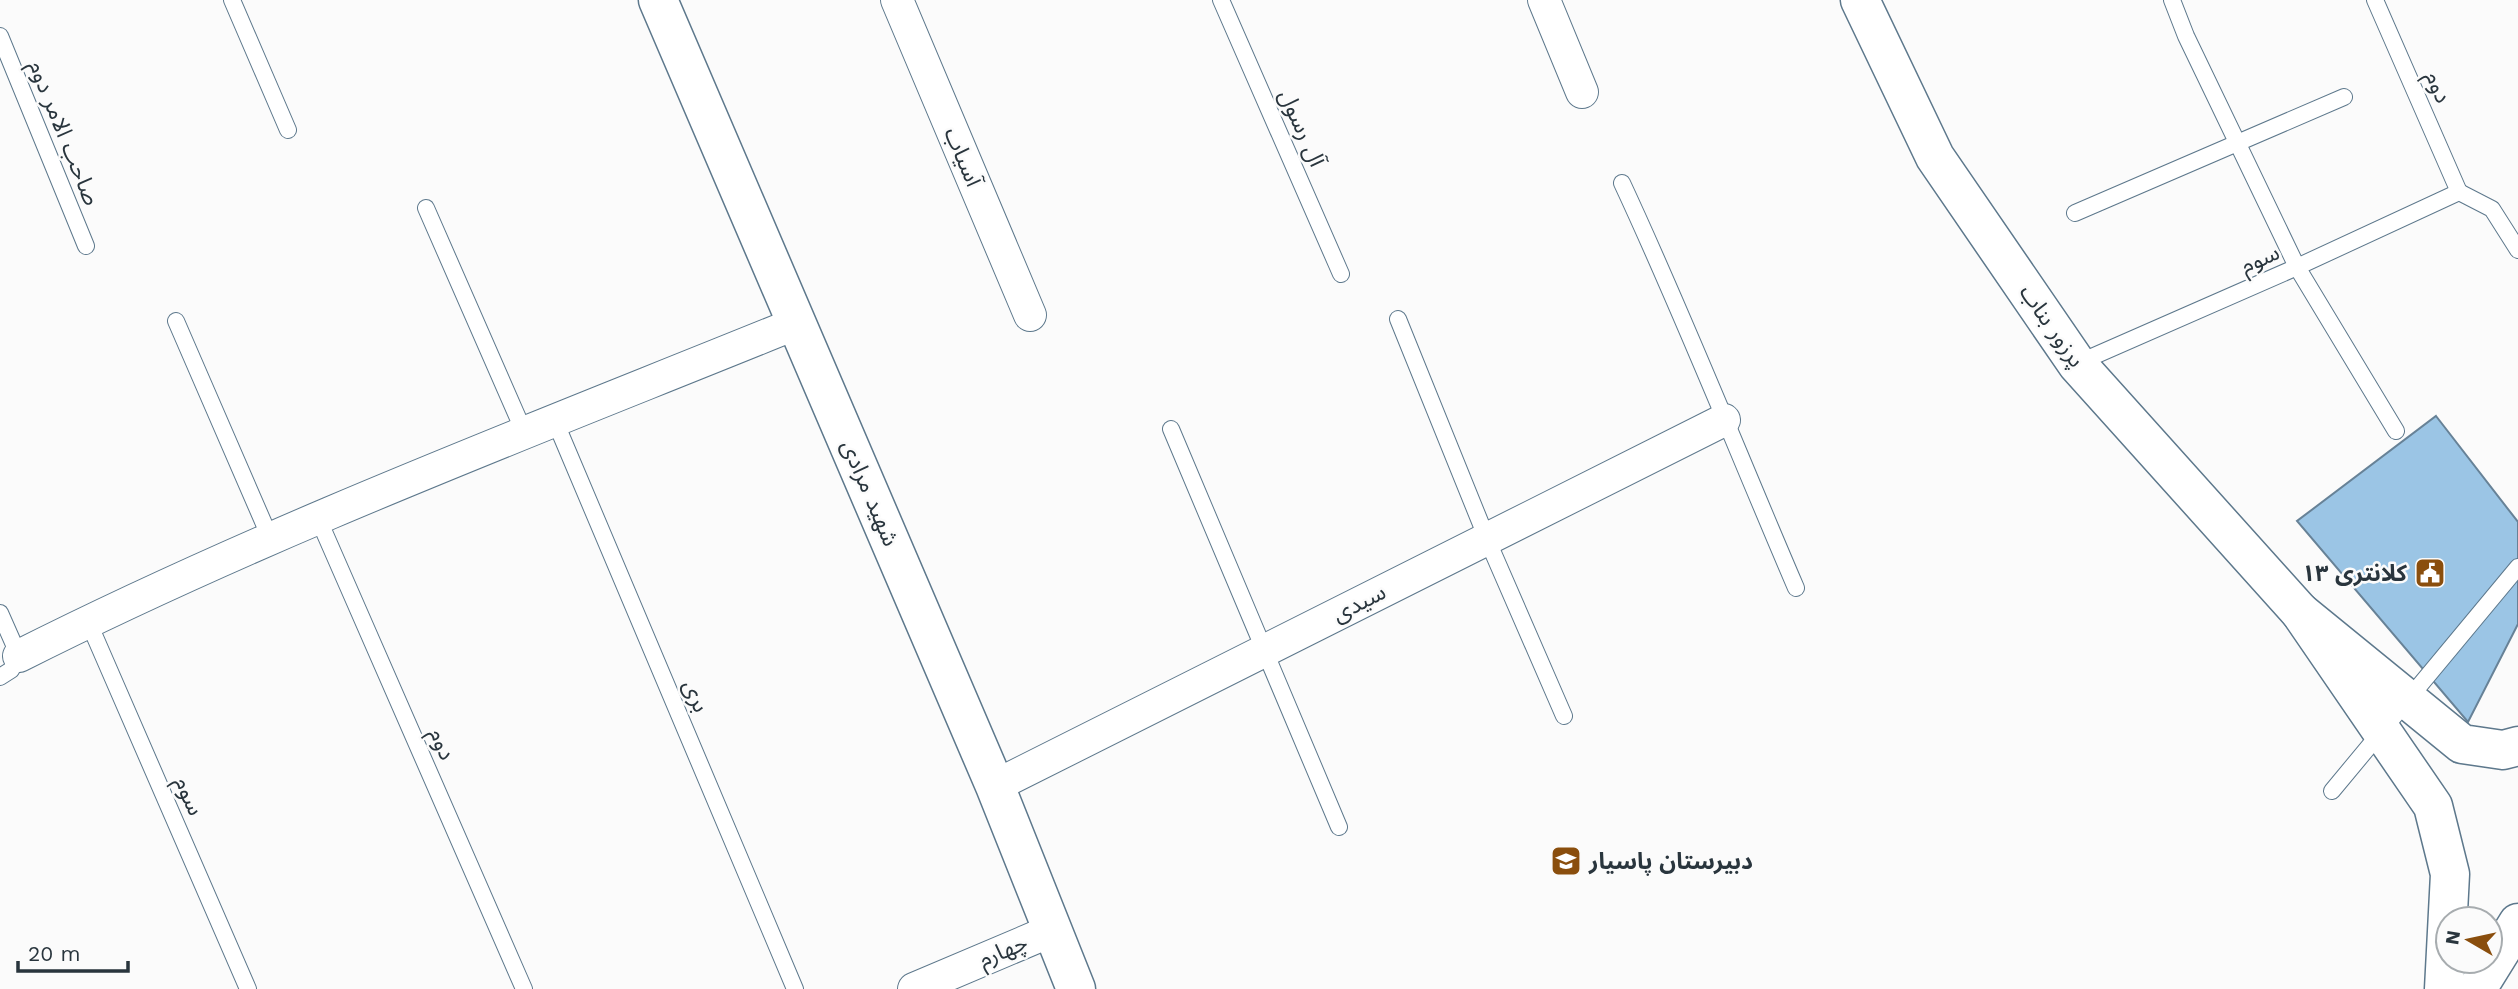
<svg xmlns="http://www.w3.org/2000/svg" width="2518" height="989" font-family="'Work Sans','Noto Sans Arabic',sans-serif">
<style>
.building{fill:#9bc5e5;stroke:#678297;stroke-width:2}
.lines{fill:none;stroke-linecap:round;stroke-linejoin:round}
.service-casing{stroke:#5d788c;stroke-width:18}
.minor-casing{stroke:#5d788c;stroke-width:34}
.tertiary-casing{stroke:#5d788c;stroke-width:41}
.secondary-casing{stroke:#5d788c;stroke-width:41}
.trunk-casing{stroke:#5d788c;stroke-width:41}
.service{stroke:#fff;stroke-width:16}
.minor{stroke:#fff;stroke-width:32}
.tertiary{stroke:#fff;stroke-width:38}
.secondary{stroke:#fff;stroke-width:38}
.trunk{stroke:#fff;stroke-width:38}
.labels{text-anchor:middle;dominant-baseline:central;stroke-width:5;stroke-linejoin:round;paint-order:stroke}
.street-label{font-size:23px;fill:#29353d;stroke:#fbfbfb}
.poi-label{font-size:23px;font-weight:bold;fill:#29353d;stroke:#fbfbfb;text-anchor:end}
</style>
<rect width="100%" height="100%" fill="#fbfbfb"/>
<!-- building -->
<polygon class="building" points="2436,416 2518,522 2518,624 2468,722 2297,521"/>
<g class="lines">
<!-- service casing -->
<g class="service-casing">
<g id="service">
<polyline points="232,0 288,130"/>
<polyline points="1221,0 1341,274"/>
<polyline points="2172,0 2186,36 2297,267 2396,431"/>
<polyline points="2375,0 2459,192"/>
<polyline points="0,36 86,246"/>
<path d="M1622,183C1684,316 1738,453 1796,588"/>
<polyline points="2459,192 2492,209 2518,250"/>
<polyline points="426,208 525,434"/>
<polyline points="2075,213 2344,97"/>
<polyline points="1398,319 1487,539 1564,716"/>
<polyline points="176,321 271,540"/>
<polyline points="2078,363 2297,267 2459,192"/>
<polyline points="555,421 795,989"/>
<polyline points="1171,429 1339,827"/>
<polyline points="318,518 524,989"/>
<polyline points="0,613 19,656 11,670 0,677"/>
<polyline points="88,621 248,989"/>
<polyline points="2332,791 2518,567"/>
</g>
</g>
<!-- minor casing -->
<g class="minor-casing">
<g id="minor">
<polyline points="897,0 1030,315"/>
<polyline points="1544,0 1582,92"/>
<path d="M19,656C271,529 536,429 797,323"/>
<polyline points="995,786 1724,420"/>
<polyline points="914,989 1053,930"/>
</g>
</g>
<!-- tertiary casing -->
<g class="tertiary-casing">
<polyline id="tertiary" points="658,0 995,786 1076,989"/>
</g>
<!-- secondary casing -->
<g class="secondary-casing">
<g id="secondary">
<polyline points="1860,0 1935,157 2077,364 2300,612"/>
<polyline points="2444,989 2450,874 2433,806 2300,612 2462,744 2503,750 2518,746"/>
</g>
</g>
<!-- trunk casing -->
<g class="trunk-casing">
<polyline id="trunk" points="2477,989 2518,923"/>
</g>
<!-- service -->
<use href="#service" class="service"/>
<!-- minor -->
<use href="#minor" class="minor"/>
<!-- tertiary -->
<use href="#tertiary" class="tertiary"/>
<!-- secondary -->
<use href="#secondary" class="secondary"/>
<!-- trunk -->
<use href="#trunk" class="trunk"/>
</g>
<!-- icons -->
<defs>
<g id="civic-square" transform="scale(1.575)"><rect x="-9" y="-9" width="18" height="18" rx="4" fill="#8a4e0d" stroke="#fbfbfb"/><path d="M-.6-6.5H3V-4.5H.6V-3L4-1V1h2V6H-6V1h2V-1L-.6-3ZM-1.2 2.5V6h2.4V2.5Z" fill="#fff"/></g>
<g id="school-square" transform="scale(1.575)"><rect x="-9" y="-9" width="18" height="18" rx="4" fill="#8a4e0d" stroke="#fbfbfb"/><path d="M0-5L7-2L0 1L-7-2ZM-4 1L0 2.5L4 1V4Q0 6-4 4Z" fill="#fff"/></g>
</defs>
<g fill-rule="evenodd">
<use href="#civic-square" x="2430" y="573"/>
<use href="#school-square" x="1566" y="861"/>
</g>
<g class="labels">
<!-- street labels -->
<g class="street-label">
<text transform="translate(2438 87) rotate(66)">دوم</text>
<text transform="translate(1302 128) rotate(66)">آل رسول</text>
<text transform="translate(64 133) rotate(68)">صاحب الامر دوم</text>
<text transform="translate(963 157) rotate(67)">آسیاب</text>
<text transform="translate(2260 259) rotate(-24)">سوم</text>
<text transform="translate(2052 326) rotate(55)">پرزور بناب</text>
<text transform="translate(870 493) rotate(67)">شهید مرادی</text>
<text transform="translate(1359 603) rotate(-27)">سیدی</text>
<text transform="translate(696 696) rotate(67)">بری</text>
<text transform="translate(442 744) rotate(66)">دوم</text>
<text transform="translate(189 796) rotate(66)">سوم</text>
<text transform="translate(1003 951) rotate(-23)">چهارم</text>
</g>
<!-- poi labels -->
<g class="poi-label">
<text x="2407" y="573">کلانتری ۱۳</text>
<text x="1589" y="861" text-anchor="start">دبیرستان پاسیار</text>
</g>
</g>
<!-- north arrow -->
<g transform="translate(2469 940) rotate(279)"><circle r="33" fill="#fbfbfb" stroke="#a7acaf" stroke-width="2"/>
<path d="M0-5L12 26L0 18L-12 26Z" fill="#8a4e0d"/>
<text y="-10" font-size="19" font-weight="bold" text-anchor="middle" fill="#29353d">N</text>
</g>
<!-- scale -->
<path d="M18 961v10h110v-10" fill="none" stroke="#29353d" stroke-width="3.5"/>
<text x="28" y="961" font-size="21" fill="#29353d" stroke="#fbfbfb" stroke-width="5" paint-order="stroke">20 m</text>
</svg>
